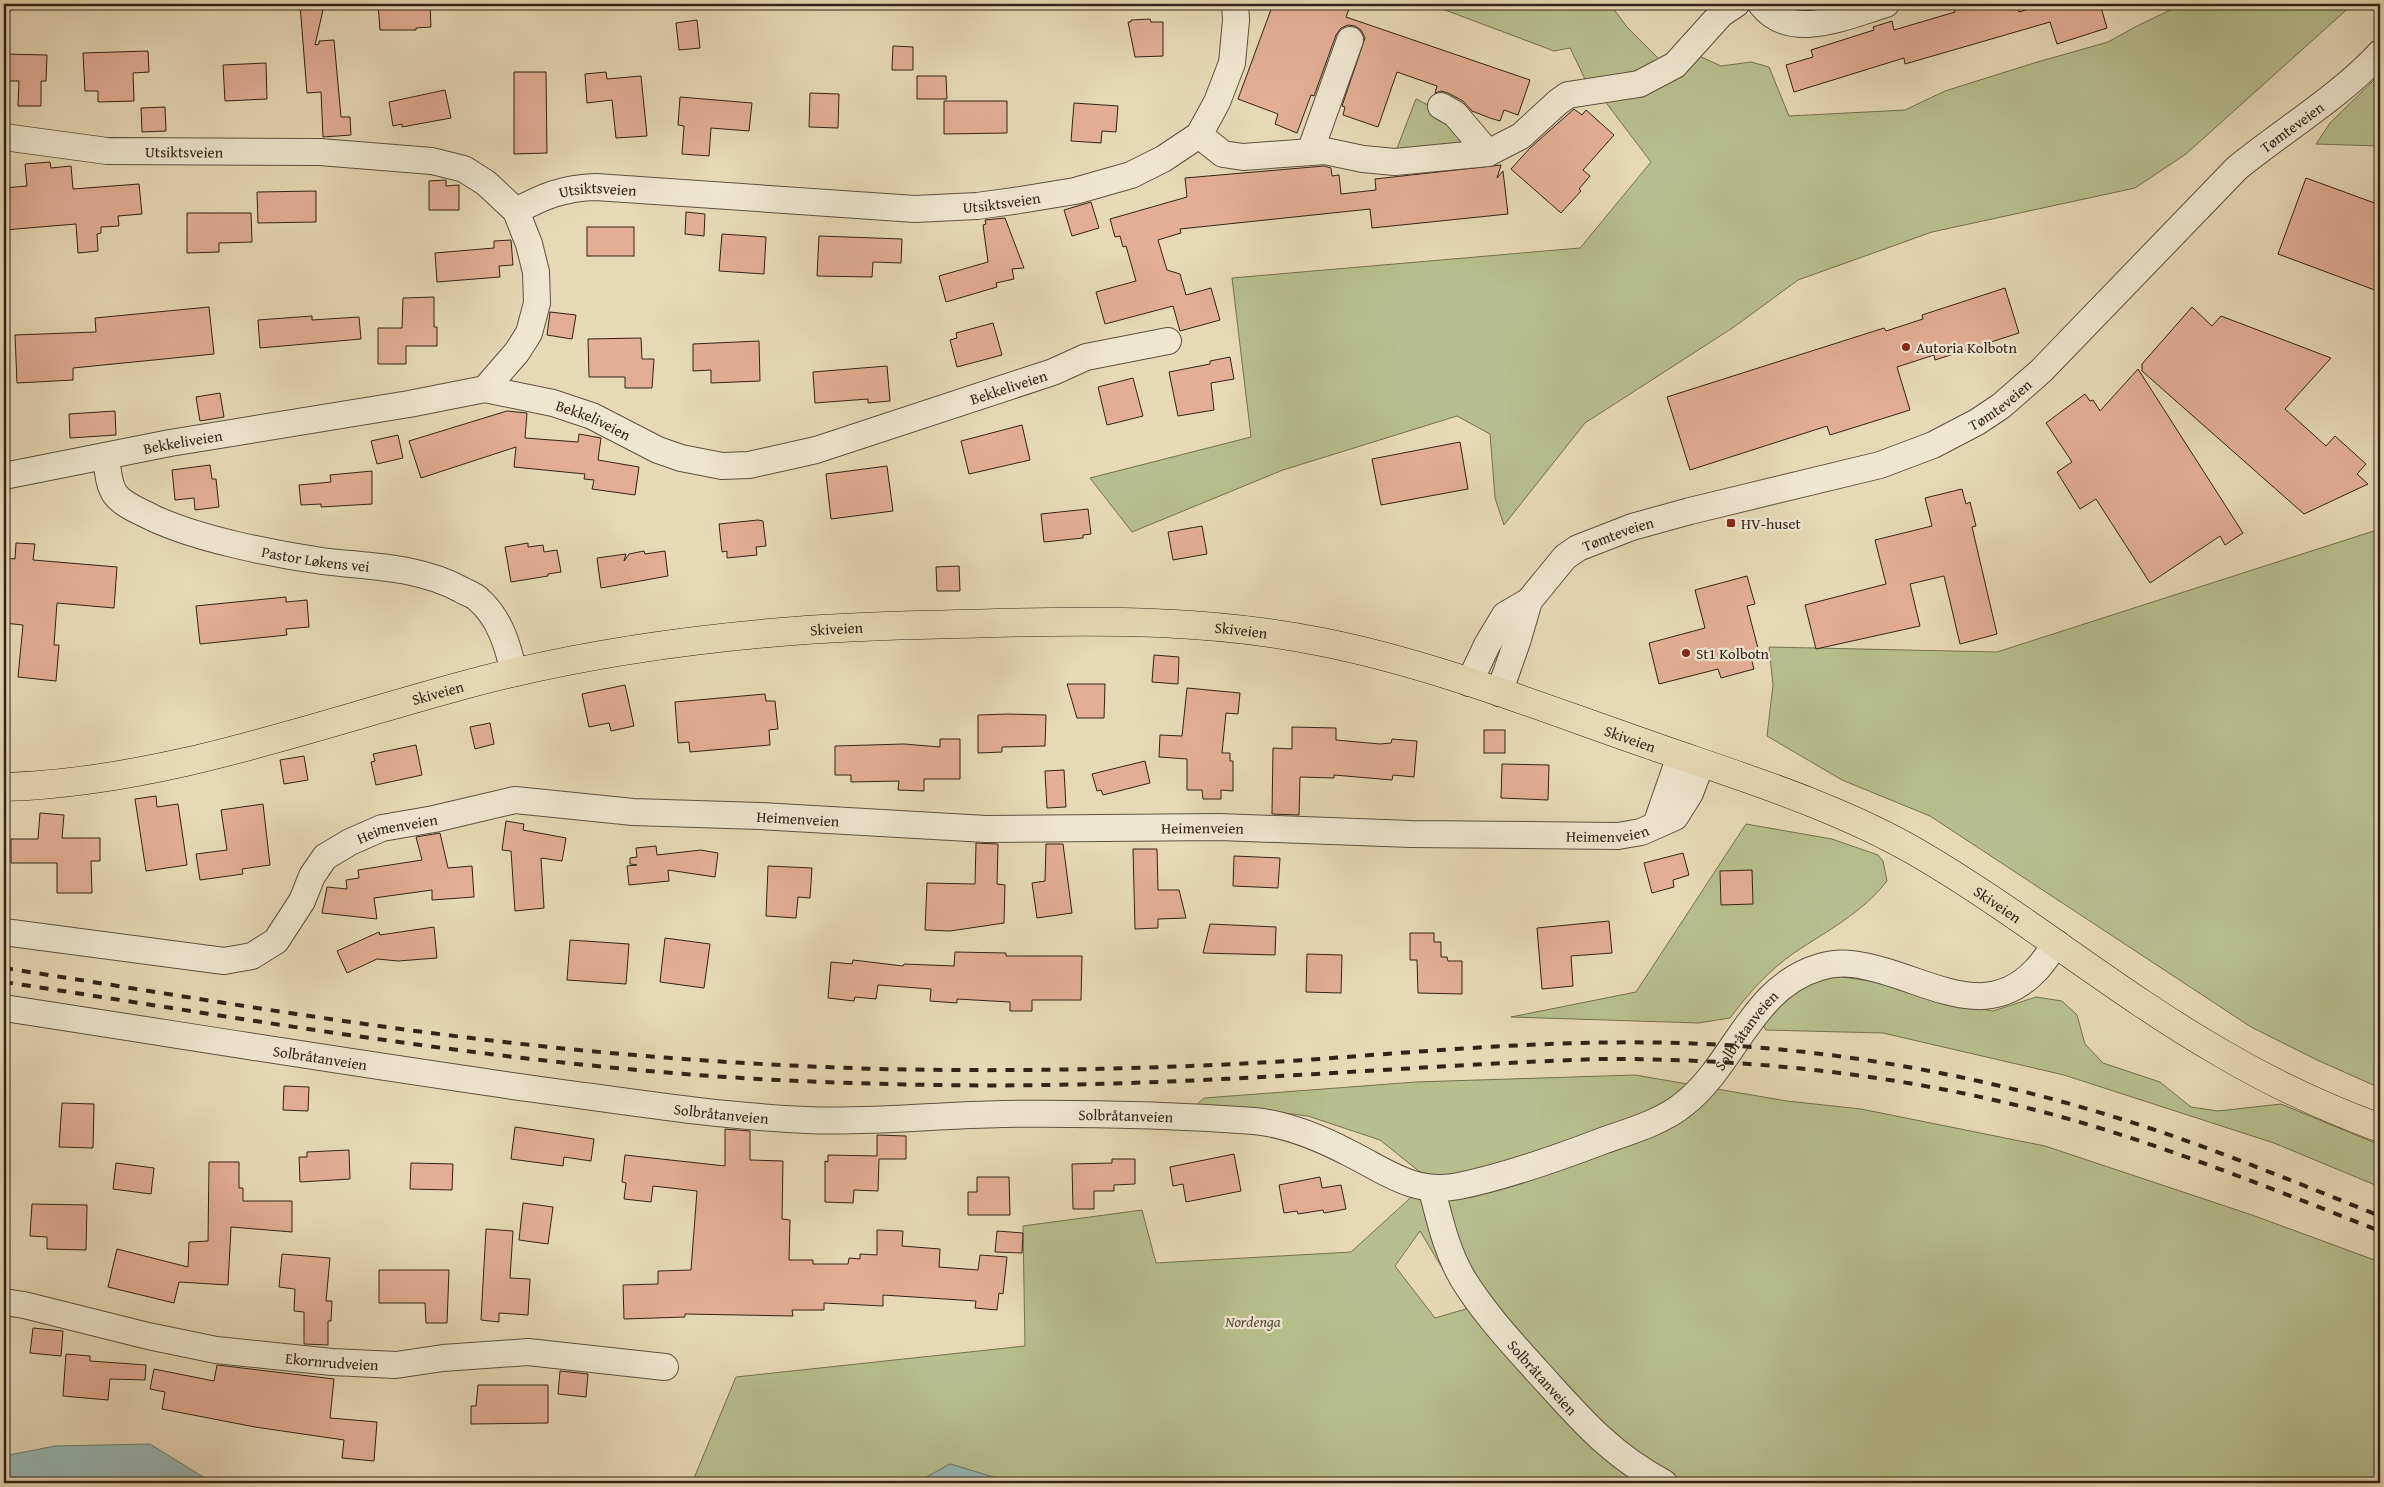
<svg xmlns="http://www.w3.org/2000/svg" width="2384" height="1487" font-family="'Gentium Book Plus',serif">
<style>
.green{fill:#b6bf8d;stroke:#747152;fill-rule:evenodd}
.water{fill:#98b9b5;stroke:#6f7d76}
.building{fill:#e3ae95;stroke:#312318}
.lines{fill:none;stroke-linecap:round;stroke-linejoin:round}
.minor-casing{stroke:#5e5040;stroke-width:28}
.primary-casing{stroke:#312318;stroke-width:29}
.minor{stroke:#efe6d0;stroke-width:26}
.primary{stroke:#e7d9b6;stroke-width:28}
.rail{stroke:#312318;stroke-width:4;stroke-dasharray:9 9;stroke-linecap:butt}
.poi-dot{fill:#8f2418;stroke:#efe6d0;stroke-width:2}
.labels{text-anchor:middle;dominant-baseline:central;stroke-width:4.5;stroke-linejoin:round;paint-order:stroke}
.street-label{font-size:15px;fill:#312318;stroke:#efe6d0}
.poi-label{font-size:15px;fill:#312318;stroke:#efe6d0;text-anchor:start}
.park-label{font-size:15px;font-style:italic;fill:#524a35;stroke:#efe6d0}
</style>
<rect width="100%" height="100%" fill="#e7d9b6"/>
<filter id="stains"><feTurbulence type="fractalNoise" baseFrequency=".004" numOctaves="4"/><feColorMatrix values="0 0 0 0 .2 0 0 0 0 .09 0 0 0 0 .02 0 0 0 .5 -.17"/></filter>
<radialGradient id="worn" r=".72"><stop offset=".6" stop-color="#630" stop-opacity="0"/><stop offset="1" stop-color="#630" stop-opacity=".3"/></radialGradient>
<!-- green -->
<g class="green">
<polygon points="1429,4 1610,4 1627,27 1660,60 1623,78 1585,79 1570,48 1554,51"/>
<polygon points="2183,4 2353,4 2186,154 2135,188 1932,232 1798,280 1734,327 1585,423 1504,525 1495,498 1490,434 1457,416 1283,470 1132,532 1090,478 1251,437 1232,278 1580,248 1651,162 1604,100 1697,55 1721,66 1751,62 1769,67 1789,116 1905,110 1945,91 2034,63 2108,42 2137,26"/>
<polygon points="2380,74 2380,146 2316,144 2330,123"/>
<polygon points="1416,99 1436,109 1476,147 1394,156"/>
<polygon points="2380,529 2380,1088 2317,1060 2251,1027 1930,816 1842,780 1767,736 1773,685 1769,647 1997,652"/>
<path d="M1746,824L1832,839L1878,855L1883,861L1887,881C1861,914 1828,930 1794,953C1768,971 1748,994 1730,1018L1699,1023L1511,1017L1636,992Z"/>
<polygon points="1836,976 1889,984 1951,1003 1993,1011 2036,997 2062,1001 2077,1015 2085,1044 2103,1063 2160,1082 2191,1107 2218,1111 2281,1104 2380,1145 2380,1187 2274,1143 2064,1075 1883,1033 1766,1030 1762,1023 1776,1004 1807,985"/>
<path d="M1635,1075L1787,1101L1861,1109L2045,1146L2252,1215L2380,1262V1483H1013L950,1464L916,1483H692L736,1377L1025,1346L1023,1226L1142,1210L1156,1263L1351,1252L1430,1180L1380,1140L1308,1116L1233,1107H1194L1204,1098L1416,1082ZM1420,1231L1466,1308V1309L1435,1318L1395,1266Z"/>
</g>
<!-- water -->
<g class="water">
<polygon points="150,1444 213,1483 4,1483 4,1456 55,1446"/>
<polygon points="950,1464 1013,1483 916,1483"/>
</g>
<!-- building -->
<g class="building">
<polygon points="378,4 430,4 431,27 416,28 416,30 380,30"/>
<polygon points="1273,4 1351,4 1346,17 1530,80 1518,115 1504,110 1500,121 1490,118 1472,111 1463,101 1448,93 1441,91 1435,93 1437,86 1397,72 1378,127 1343,115 1345,107 1342,106 1365,38 1361,30 1355,26 1348,25 1341,28 1336,35 1314,96 1311,95 1297,133 1275,124 1278,114 1238,99"/>
<polygon points="1952,4 2016,4 2019,12 2045,4 2100,4 2107,28 2057,44 2050,22 1905,64 1904,58 1794,92 1786,65 1813,57 1811,50 1874,30 1873,27 1892,21 1894,30 1955,12"/>
<polygon points="300,5 323,10 315,45 319,44 319,41 334,40 341,117 350,117 351,135 323,137 321,92 307,93"/>
<polygon points="1150,19 1151,22 1163,22 1163,56 1135,57 1128,22 1131,22 1131,20"/>
<polygon points="697,20 700,48 679,50 676,23"/>
<polygon points="893,46 913,47 913,70 892,70"/>
<polygon points="148,51 149,72 133,73 134,101 98,102 98,91 85,91 83,53"/>
<polygon points="4,54 47,55 46,81 41,81 41,106 18,106 19,81 4,81"/>
<polygon points="266,63 267,99 225,101 223,65"/>
<polygon points="514,72 546,72 547,153 514,154"/>
<polygon points="606,72 607,79 641,76 647,136 616,138 612,100 587,103 585,74"/>
<polygon points="917,76 946,76 947,99 917,99"/>
<polygon points="445,90 451,118 402,127 402,124 393,126 389,102"/>
<polygon points="810,93 839,94 838,128 809,127"/>
<polygon points="680,97 752,103 749,131 711,128 709,156 682,154 684,126 678,125"/>
<polygon points="944,101 1007,101 1007,133 944,134"/>
<polygon points="1074,103 1118,106 1116,132 1102,131 1101,143 1071,141"/>
<polygon points="165,107 166,131 142,132 141,108"/>
<polygon points="1574,109 1582,115 1586,110 1614,135 1583,170 1590,176 1579,189 1581,191 1561,213 1511,169 1530,148"/>
<polygon points="50,162 51,168 71,166 73,189 139,184 142,214 118,216 119,226 101,227 101,233 97,234 98,251 78,253 76,224 4,230 4,188 27,186 25,164"/>
<polygon points="1501,165 1497,178 1503,171 1508,214 1372,228 1370,209 1180,229 1181,233 1158,240 1167,270 1180,274 1186,295 1211,288 1220,320 1180,331 1173,306 1105,324 1096,292 1136,281 1126,246 1123,247 1120,236 1115,237 1110,219 1187,197 1185,178 1324,166 1331,168 1332,176 1339,175 1341,194 1376,190 1375,179"/>
<polygon points="2306,178 2380,205 2380,292 2278,254"/>
<polygon points="446,180 446,186 459,185 459,210 429,210 429,181"/>
<polygon points="316,191 316,222 258,223 257,192"/>
<polygon points="1091,202 1099,228 1072,236 1064,210"/>
<polygon points="686,212 705,214 704,236 685,234"/>
<polygon points="187,213 251,213 252,242 219,243 219,252 187,253"/>
<polygon points="1005,218 1024,268 1012,269 1014,279 996,283 997,287 946,302 939,276 988,262 983,225 986,224 985,220"/>
<rect x="587" y="227" width="47" height="29"/>
<polygon points="722,234 766,237 764,274 719,271"/>
<polygon points="819,236 902,239 901,263 873,262 872,277 817,276"/>
<polygon points="511,240 513,265 499,266 500,277 437,282 435,253 494,248 494,241"/>
<polygon points="2005,288 2019,333 1935,360 1934,355 1897,367 1910,410 1830,435 1827,426 1690,470 1667,397 1884,328 1886,331 1923,319 1922,315"/>
<polygon points="434,297 434,327 437,327 437,346 406,346 406,364 378,364 378,328 402,328 403,298"/>
<polygon points="209,307 214,354 73,368 73,380 17,383 15,335 96,332 95,318"/>
<polygon points="2192,307 2212,326 2221,316 2331,358 2285,409 2326,446 2335,436 2366,464 2357,474 2368,484 2304,514 2142,371 2142,364"/>
<polygon points="550,312 576,315 572,339 547,335"/>
<polygon points="312,316 312,320 359,317 361,339 260,348 258,320"/>
<polygon points="993,323 1002,355 957,367 950,340 957,338 956,333"/>
<polygon points="641,338 642,359 654,359 652,388 625,388 625,377 589,377 588,339"/>
<polygon points="759,341 760,381 711,383 711,370 693,371 693,344"/>
<polygon points="1230,357 1234,379 1211,383 1214,410 1178,416 1169,372 1210,364 1210,361"/>
<polygon points="887,366 890,401 868,403 868,399 815,403 813,372"/>
<polygon points="2138,369 2243,533 2225,545 2220,536 2150,583 2096,499 2080,509 2057,472 2072,462 2046,423 2085,394 2090,401 2093,400 2100,411"/>
<polygon points="1133,378 1143,416 1107,425 1098,387"/>
<polygon points="220,393 224,417 200,421 196,397"/>
<polygon points="115,411 116,435 70,438 69,414"/>
<polygon points="507,411 527,413 525,438 578,442 579,434 601,438 598,460 639,467 635,495 592,489 594,480 584,479 585,474 514,467 516,447 421,478 409,441"/>
<polygon points="1022,425 1030,460 969,474 961,441"/>
<polygon points="398,435 403,458 377,464 371,441"/>
<polygon points="1460,442 1468,489 1381,505 1372,459"/>
<polygon points="210,465 212,479 216,479 219,507 195,510 194,498 175,500 172,470"/>
<polygon points="887,466 893,511 831,519 826,474"/>
<polygon points="372,471 372,504 321,507 321,504 301,505 299,485 331,482 330,475"/>
<polygon points="1962,489 1966,504 1970,502 1976,526 1972,527 1997,634 1960,644 1944,576 1910,584 1920,626 1816,649 1805,605 1886,584 1875,540 1932,526 1925,498"/>
<polygon points="1088,509 1091,534 1083,535 1083,538 1044,542 1041,514"/>
<polygon points="758,520 763,521 766,546 756,547 757,555 727,558 727,551 722,552 719,524"/>
<polygon points="1202,526 1207,554 1173,560 1168,532"/>
<polygon points="16,543 35,544 33,560 117,567 114,608 57,603 54,645 59,645 56,681 18,677 23,625 4,623 4,558 15,559"/>
<polygon points="528,543 528,547 543,545 544,552 557,550 561,572 548,574 548,576 511,582 505,547"/>
<polygon points="644,551 645,554 665,551 668,576 601,588 597,558 626,554 624,561 629,554"/>
<polygon points="959,566 960,591 937,591 936,567"/>
<polygon points="1747,576 1755,604 1747,606 1759,652 1750,654 1754,669 1721,678 1718,669 1659,684 1649,643 1705,628 1695,590"/>
<polygon points="286,597 286,602 307,600 309,627 286,629 287,635 200,644 196,606"/>
<polygon points="1154,655 1179,657 1178,684 1152,682"/>
<polygon points="1067,684 1105,684 1104,718 1077,718"/>
<polygon points="625,685 634,726 611,731 609,723 589,727 582,694"/>
<polygon points="1187,688 1240,693 1238,714 1226,713 1222,753 1230,753 1230,761 1233,761 1233,791 1221,790 1221,799 1203,799 1202,790 1187,790 1187,759 1159,757 1160,735 1182,736"/>
<polygon points="765,694 766,701 775,701 778,729 769,730 770,745 690,752 689,742 678,743 675,702"/>
<polygon points="1008,714 1046,715 1045,746 1002,747 1002,752 978,753 978,715"/>
<polygon points="490,723 494,744 475,749 470,727"/>
<polygon points="1292,727 1336,728 1336,740 1380,744 1391,743 1392,739 1417,741 1414,777 1393,775 1392,780 1334,775 1334,778 1300,777 1299,815 1272,814 1273,748 1292,749"/>
<rect x="1484" y="730" width="21" height="23"/>
<polygon points="940,739 960,739 960,779 924,779 924,791 898,790 899,781 851,782 851,775 835,775 835,746 904,744 940,747"/>
<polygon points="416,745 422,775 376,785 371,762 375,761 373,754"/>
<polygon points="304,756 308,780 284,784 280,760"/>
<polygon points="1145,761 1150,783 1103,795 1101,790 1097,791 1092,774"/>
<polygon points="1502,764 1549,765 1548,800 1501,798"/>
<polygon points="1064,770 1066,807 1047,808 1045,771"/>
<polygon points="156,796 157,807 178,804 187,865 146,871 135,799"/>
<polygon points="263,804 270,865 242,869 243,874 200,880 196,854 227,850 221,810"/>
<polygon points="40,813 64,815 62,838 100,838 100,861 91,861 92,893 57,893 57,863 11,863 11,839 38,839"/>
<polygon points="506,821 524,824 523,830 566,838 562,861 541,858 544,908 515,911 511,851 502,850"/>
<polygon points="440,833 448,868 472,866 474,897 432,900 432,890 374,898 377,919 322,913 327,887 347,889 346,880 359,878 358,870 422,860 416,837"/>
<polygon points="976,843 998,844 997,884 1005,885 1004,923 950,931 925,930 927,883 975,884"/>
<polygon points="1046,844 1063,844 1072,913 1037,918 1032,883 1045,881"/>
<polygon points="656,846 657,855 701,850 718,853 715,877 668,870 669,881 629,885 627,866 637,865 630,864 630,858 637,857 636,848"/>
<polygon points="1133,849 1157,849 1158,890 1179,890 1186,918 1158,919 1158,928 1135,929"/>
<polygon points="1683,853 1689,875 1673,880 1674,887 1652,893 1644,863"/>
<polygon points="1234,856 1280,858 1278,888 1233,886"/>
<polygon points="768,866 812,868 810,898 798,897 796,918 766,916"/>
<polygon points="1752,870 1753,904 1721,905 1720,871"/>
<polygon points="1609,921 1612,953 1571,956 1573,986 1542,989 1537,928"/>
<polygon points="1210,924 1276,927 1275,955 1203,953"/>
<polygon points="434,927 437,958 398,961 377,959 347,973 337,951 379,932 380,935"/>
<polygon points="1410,933 1434,933 1434,942 1441,942 1441,957 1447,957 1448,961 1462,961 1462,994 1418,993 1417,960 1410,960"/>
<polygon points="665,938 710,944 704,988 660,982"/>
<polygon points="570,940 629,944 626,984 567,980"/>
<polygon points="955,952 1006,953 1006,956 1082,956 1081,1000 1032,1000 1032,1011 1010,1011 1010,1002 957,999 957,1003 930,1001 931,989 878,985 876,999 855,997 854,1001 828,998 831,962 852,964 853,960 903,966 904,964 954,966"/>
<polygon points="1307,954 1342,955 1341,993 1306,992"/>
<polygon points="284,1086 309,1087 308,1111 283,1110"/>
<polygon points="62,1103 94,1104 93,1148 59,1147"/>
<polygon points="515,1127 594,1139 591,1161 564,1157 563,1166 511,1159"/>
<polygon points="725,1129 750,1131 750,1160 783,1161 782,1219 790,1220 789,1260 813,1260 813,1264 848,1264 849,1258 860,1259 860,1254 877,1255 877,1230 903,1231 902,1246 940,1249 939,1267 978,1270 980,1255 1007,1257 1003,1294 999,1293 997,1310 975,1308 976,1301 883,1295 883,1306 824,1303 824,1310 792,1310 793,1316 685,1314 685,1317 624,1319 623,1285 658,1284 658,1271 691,1270 697,1191 653,1186 651,1202 624,1199 626,1183 622,1182 625,1155 725,1166"/>
<polygon points="877,1135 906,1136 906,1159 879,1159 878,1191 854,1190 853,1203 825,1202 825,1161 828,1162 828,1155 877,1156"/>
<polygon points="349,1150 350,1179 300,1182 299,1157 307,1157 307,1152"/>
<polygon points="1234,1154 1241,1191 1186,1202 1183,1184 1173,1186 1170,1167"/>
<polygon points="1112,1159 1135,1159 1135,1184 1114,1185 1114,1191 1094,1191 1094,1209 1073,1209 1072,1164 1112,1163"/>
<polygon points="209,1162 239,1162 239,1188 243,1188 243,1201 292,1201 292,1232 231,1227 228,1285 179,1282 174,1303 108,1287 117,1249 188,1267 189,1242 208,1241"/>
<polygon points="116,1163 154,1168 151,1194 113,1189"/>
<polygon points="411,1163 453,1164 452,1190 410,1189"/>
<polygon points="977,1177 1009,1177 1010,1215 968,1215 968,1192 977,1192"/>
<polygon points="1320,1177 1322,1188 1341,1185 1346,1209 1324,1213 1323,1210 1298,1214 1297,1211 1284,1213 1279,1185"/>
<polygon points="523,1203 553,1207 548,1244 519,1240"/>
<polygon points="32,1204 87,1205 86,1250 47,1249 47,1237 30,1236"/>
<polygon points="486,1229 513,1231 510,1278 530,1279 528,1315 499,1313 499,1322 481,1320"/>
<polygon points="997,1231 1023,1233 1022,1253 995,1252"/>
<polygon points="282,1254 330,1258 326,1301 332,1301 331,1321 328,1321 328,1345 304,1344 304,1312 294,1311 295,1289 279,1287"/>
<polygon points="379,1270 449,1270 447,1323 426,1323 425,1303 379,1303"/>
<polygon points="33,1328 63,1331 61,1356 30,1353"/>
<polygon points="66,1354 90,1356 90,1361 146,1365 145,1380 110,1379 108,1400 63,1396"/>
<polygon points="217,1365 334,1379 330,1418 377,1422 374,1461 342,1458 344,1440 255,1427 162,1409 165,1392 150,1389 154,1369 214,1381"/>
<polygon points="560,1371 588,1374 586,1397 558,1394"/>
<polygon points="478,1385 548,1385 548,1423 471,1424 471,1406 476,1406"/>
</g>
<g class="lines">
<!-- minor casing -->
<g class="minor-casing">
<g id="minor">
<path d="M1761,4C1791,43 1848,15 1886,4"/>
<polyline points="1441,106 1455,114 1488,153"/>
<polyline points="1199,135 1223,154 1243,157 1325,151 1363,159 1395,162 1488,153 1521,136 1558,102 1568,95 1639,84 1675,65 1721,14 1736,4"/>
<path id="s1" d="M4,137L107,151L320,152L432,161L464,169L486,183L516,211L529,244L536,272L537,303L529,333L517,352L485,389"/>
<polyline points="1310,152 1350,40"/>
<path id="s2" d="M516,211C544,196 563,188 596,187L915,209L977,206L1020,200L1075,191L1131,175L1163,159L1199,135L1217,102L1232,63L1236,20L1235,4"/>
<path id="s3" d="M106,457C108,469 108,484 115,494C124,506 140,511 153,518C198,539 272,554 322,561C369,567 419,566 462,590C467,593 474,595 478,599C500,618 508,646 514,673"/>
<path id="s4" d="M4,476L170,443L409,404L485,389L553,403L592,416L658,450L681,458L722,466L749,465L816,450L1053,372L1086,357L1168,341"/>
<polyline points="1469,683 1487,645 1505,615 1529,601"/>
<path id="s5" d="M1499,693L1517,642L1529,601L1565,557L1578,548L1632,527L1690,511L1880,465L1933,445L1977,422L2001,406L2041,371L2237,168C2285,129 2338,98 2380,53"/>
<polyline points="1656,825 1680,756"/>
<path id="s6" d="M4,932L224,961L252,956L276,941L302,901L312,876L325,857L350,842L382,828L434,819L515,800L633,812L760,816L986,829L1219,827L1411,834L1618,836L1641,832L1675,817L1690,793L1701,764"/>
<path id="s7" d="M4,1008C180,1035 357,1064 534,1089C624,1101 715,1116 806,1120C871,1123 937,1115 1003,1114C1086,1113 1171,1115 1254,1121C1285,1124 1320,1138 1347,1152C1386,1171 1413,1195 1459,1186C1508,1176 1558,1158 1605,1140C1631,1131 1662,1122 1684,1104C1736,1063 1751,987 1820,967C1843,960 1863,965 1884,971C1939,987 1990,1019 2036,970C2044,962 2050,952 2056,943"/>
<path id="s8" d="M1432,1190C1440,1221 1447,1252 1463,1279C1484,1313 1511,1342 1537,1371C1578,1416 1609,1454 1664,1483"/>
<path id="s9" d="M4,1302L24,1305L148,1336L216,1350L332,1362L396,1365L443,1358L528,1352L665,1367"/>
</g>
</g>
<!-- primary casing -->
<g class="primary-casing">
<g id="primary">
<path id="s10" d="M4,787C168,782 326,721 483,680C589,653 697,638 806,630C869,625 932,625 995,623C1105,620 1214,620 1322,642C1433,664 1540,707 1647,744C1735,775 1835,805 1916,852C2021,913 2115,992 2221,1053C2272,1083 2325,1108 2380,1128"/>
</g>
</g>
<!-- minor -->
<use href="#minor" class="minor"/>
<!-- primary -->
<use href="#primary" class="primary"/>
<!-- rail -->
<g class="rail">
<path d="M4,968C159,992 314,1019 471,1038C607,1055 744,1065 881,1069C1022,1072 1164,1069 1305,1060C1457,1049 1611,1034 1764,1048C1880,1058 1996,1081 2108,1115C2201,1143 2290,1180 2380,1216"/>
<path d="M4,982C261,1021 517,1067 778,1080C882,1085 987,1087 1092,1084C1261,1080 1429,1065 1598,1059C1770,1058 1942,1079 2106,1130C2199,1159 2290,1196 2380,1231"/>
</g>
</g>
<!-- markers -->
<g class="poi-dot">
<circle cx="1906" cy="347" r="5"/>
<rect x="1726" y="518" width="10" height="10" rx="2.5"/>
<circle cx="1686" cy="653" r="5"/>
</g>
<g class="labels">
<!-- street labels -->
<g class="street-label">
<text stroke="none"><textPath href="#s5" startOffset="1022">Tømteveien</textPath></text>
<text stroke="none"><textPath href="#s1" startOffset="181">Utsiktsveien</textPath></text>
<text stroke="none"><textPath href="#s2" startOffset="86">Utsiktsveien</textPath></text>
<text stroke="none"><textPath href="#s2" startOffset="491">Utsiktsveien</textPath></text>
<text stroke="none"><textPath href="#s4" startOffset="1038">Bekkeliveien</textPath></text>
<text stroke="none"><textPath href="#s5" startOffset="618">Tømteveien</textPath></text>
<text stroke="none"><textPath href="#s4" startOffset="602">Bekkeliveien</textPath></text>
<text stroke="none"><textPath href="#s4" startOffset="182">Bekkeliveien</textPath></text>
<text stroke="none"><textPath href="#s5" startOffset="212">Tømteveien</textPath></text>
<text stroke="none"><textPath href="#s3" startOffset="252">Pastor Løkens vei</textPath></text>
<text stroke="none"><textPath href="#s10" startOffset="850">Skiveien</textPath></text>
<text stroke="none"><textPath href="#s10" startOffset="1255">Skiveien</textPath></text>
<text stroke="none"><textPath href="#s10" startOffset="445">Skiveien</textPath></text>
<text stroke="none"><textPath href="#s10" startOffset="1660">Skiveien</textPath></text>
<text stroke="none"><textPath href="#s6" startOffset="860">Heimenveien</textPath></text>
<text stroke="none"><textPath href="#s6" startOffset="1265">Heimenveien</textPath></text>
<text stroke="none"><textPath href="#s6" startOffset="455">Heimenveien</textPath></text>
<text stroke="none"><textPath href="#s6" startOffset="1670">Heimenveien</textPath></text>
<text stroke="none"><textPath href="#s10" startOffset="2065">Skiveien</textPath></text>
<text stroke="none"><textPath href="#s7" startOffset="1814">Solbråtanveien</textPath></text>
<text stroke="none"><textPath href="#s7" startOffset="320">Solbråtanveien</textPath></text>
<text stroke="none"><textPath href="#s7" startOffset="725">Solbråtanveien</textPath></text>
<text stroke="none"><textPath href="#s7" startOffset="1130">Solbråtanveien</textPath></text>
<text stroke="none"><textPath href="#s9" startOffset="334">Ekornrudveien</textPath></text>
<text stroke="none"><textPath href="#s8" startOffset="221">Solbråtanveien</textPath></text>
</g>
<!-- poi labels -->
<g class="poi-label">
<text x="1916" y="347">Autoria Kolbotn</text>
<text x="1741" y="523">HV-huset</text>
<text x="1696" y="653">St1 Kolbotn</text>
</g>
<!-- park labels -->
<g class="park-label">
<text x="1253" y="1321">Nordenga</text>
</g>
</g>
<!-- margin -->
<rect width="2384" height="1487" fill="none" stroke="#e7d9b6" stroke-width="20"/>
<rect x="5" y="5" width="2374" height="1477" fill="none" stroke="#312318" stroke-width="2.5"/>
<rect x="10" y="10" width="2364" height="1467" fill="none" stroke="#312318"/>
<rect width="100%" height="100%" filter="url(#stains)"/>
<rect width="100%" height="100%" fill="url(#worn)"/>
</svg>
